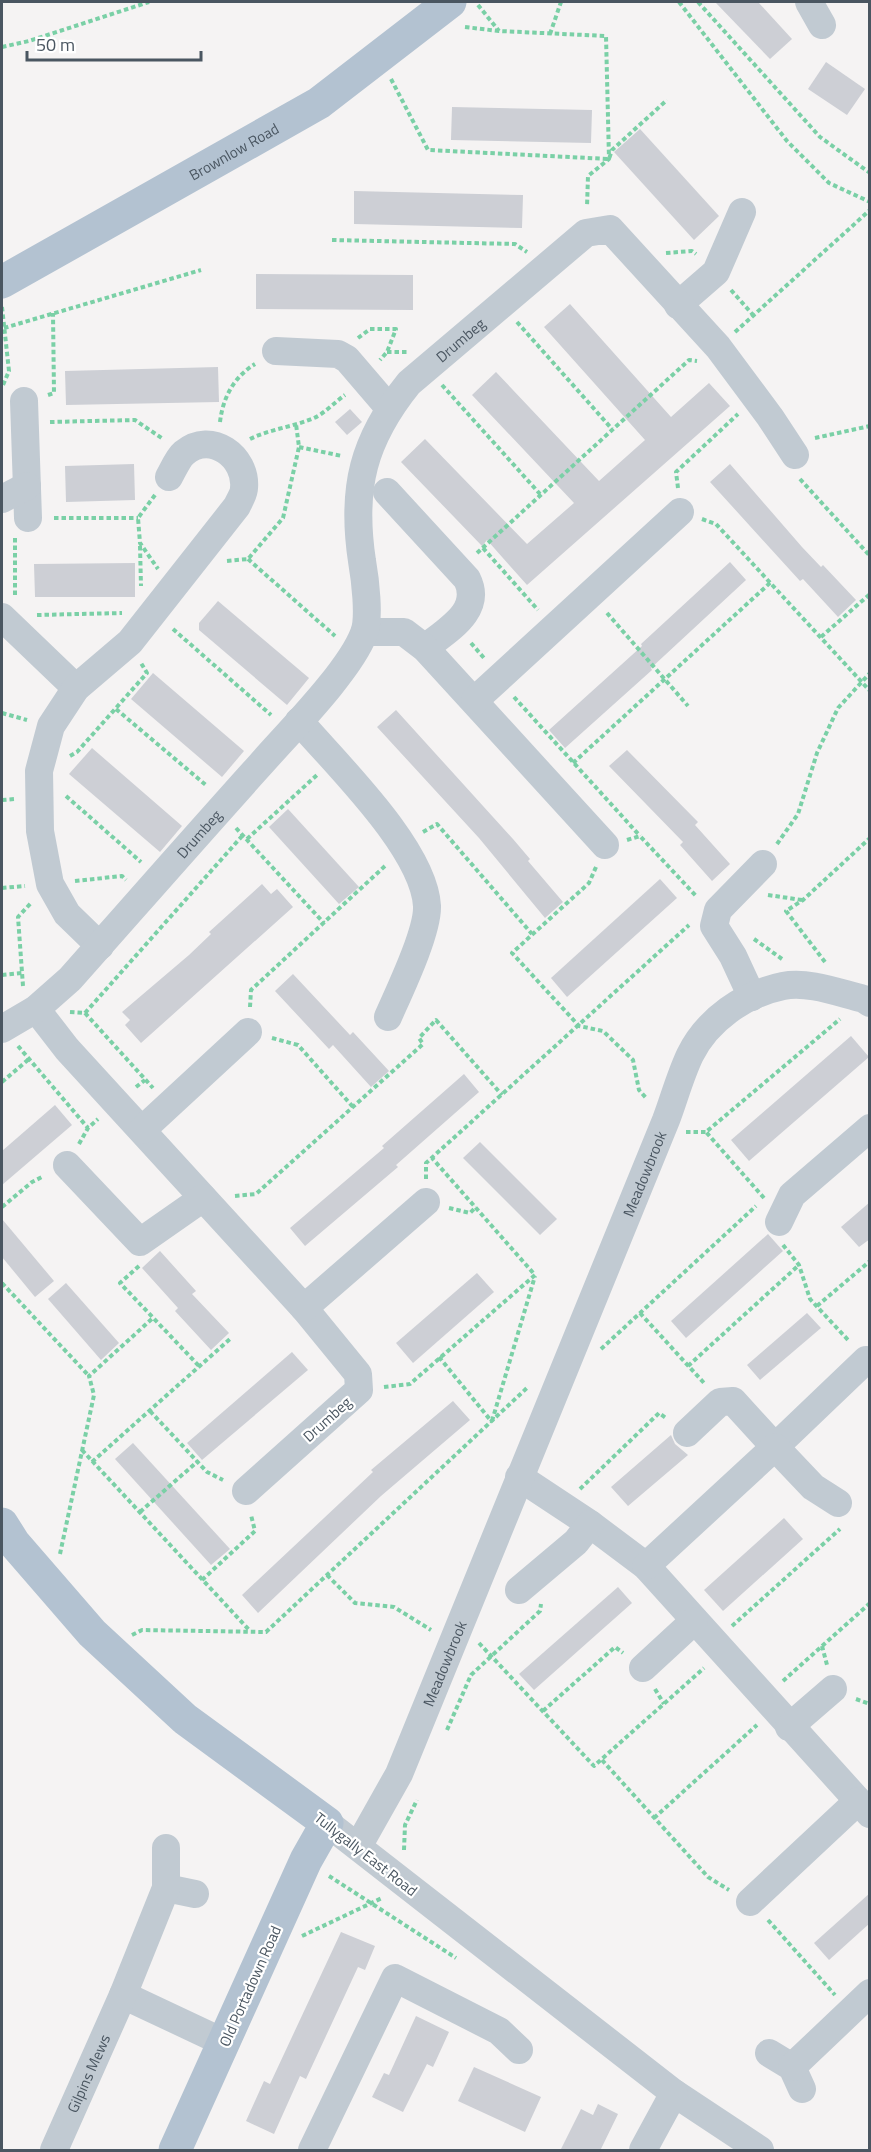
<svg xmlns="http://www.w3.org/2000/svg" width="871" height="2152" font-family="'Titillium Web',sans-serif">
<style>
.building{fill:#cdcfd5}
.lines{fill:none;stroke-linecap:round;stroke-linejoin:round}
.path{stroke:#7ad0a6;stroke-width:4;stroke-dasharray:4.5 3;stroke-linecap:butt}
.minor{stroke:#c1cad2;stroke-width:28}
.major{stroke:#b3c2d1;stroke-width:33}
.labels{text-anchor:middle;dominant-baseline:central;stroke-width:4.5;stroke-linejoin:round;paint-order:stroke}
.street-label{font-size:15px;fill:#4a5661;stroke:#fff}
</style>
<rect width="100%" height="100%" fill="#f5f3f3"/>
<!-- building -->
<g class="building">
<polygon points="715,2 758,2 792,39 770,59"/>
<polygon points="826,62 865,89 847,115 808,89"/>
<polygon points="452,107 592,110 591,143 451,140"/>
<polygon points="640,129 719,216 694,240 614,152"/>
<polygon points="354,191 523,195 522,228 354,224"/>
<polygon points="256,274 413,275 413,310 256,309"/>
<polygon points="570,304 671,417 709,383 730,406 527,585 487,540 482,546 401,462 425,439 527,544 574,503 472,395 496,372 599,481 645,440 544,327"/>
<polygon points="218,367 219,402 66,405 65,371"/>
<polygon points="350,409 362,422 347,435 335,422"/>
<polygon points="134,464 135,500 66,502 65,466"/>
<polygon points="730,464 802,547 821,567 823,565 856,600 838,617 803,579 800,581 710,482"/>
<polygon points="730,562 746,580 651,668 652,670 565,748 549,730 642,646 641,644"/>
<polygon points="135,563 135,597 35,597 34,564"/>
<polygon points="218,601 309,678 287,705 199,630 199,623"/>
<polygon points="153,673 244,751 222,777 131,699"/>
<polygon points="396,710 513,839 530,859 528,861 563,902 545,918 479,838 377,727"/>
<polygon points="92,748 182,826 160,852 69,774"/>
<polygon points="627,750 698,822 695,825 730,864 712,881 680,845 683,842 609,766"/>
<polygon points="288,809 359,887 339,904 269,827"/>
<polygon points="660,879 677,898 567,997 551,978"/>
<polygon points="262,884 271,894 277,889 293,907 141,1043 125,1025 130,1020 122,1012 189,955 211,934 209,932"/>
<polygon points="293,974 350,1035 353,1032 389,1071 371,1087 333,1045 329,1049 275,991"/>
<polygon points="851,1036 869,1057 749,1161 731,1140"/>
<polygon points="464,1074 479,1092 396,1165 398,1167 305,1246 290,1228 384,1148 382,1146"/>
<polygon points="55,1105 72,1125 2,1185 2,1151"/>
<polygon points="480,1142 557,1219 540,1235 463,1158"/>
<polygon points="870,1202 870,1239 859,1247 841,1227"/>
<polygon points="2,1219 54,1281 35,1297 2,1257"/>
<polygon points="768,1234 783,1251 686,1338 671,1321"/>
<polygon points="160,1251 196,1291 192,1294 229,1333 211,1350 175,1311 178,1308 142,1268"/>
<polygon points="477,1273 494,1292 413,1363 396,1343"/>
<polygon points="66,1283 119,1343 101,1360 48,1299"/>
<polygon points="807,1313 821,1328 760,1380 747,1365"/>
<polygon points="292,1352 308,1370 202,1460 187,1443"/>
<polygon points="453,1401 470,1420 381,1496 258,1613 242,1595 373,1472 371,1470"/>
<polygon points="671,1435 675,1444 688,1455 628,1506 611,1487"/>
<polygon points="133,1443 230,1549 211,1565 115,1459"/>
<polygon points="784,1518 803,1539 723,1611 704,1590"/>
<polygon points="618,1587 632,1603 534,1690 519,1674"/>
<polygon points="870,1893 870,1923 829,1960 814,1943"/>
<polygon points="341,1932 375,1946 365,1970 358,1967 306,2079 300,2076 274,2134 246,2121 264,2081 270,2084"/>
<polygon points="416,2016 449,2032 433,2067 427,2064 403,2112 372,2097 384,2073 389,2075"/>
<polygon points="474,2067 541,2097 525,2132 458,2101"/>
<polygon points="598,2104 618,2114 600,2151 560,2151 581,2109 593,2115"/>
</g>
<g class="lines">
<!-- path -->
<g class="path">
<polyline points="679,2 787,141 829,183 870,202"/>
<polyline points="698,2 820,137 870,173"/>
<polyline points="478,5 499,31"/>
<polyline points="465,27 499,31 606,36 609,159 588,176 587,207"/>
<polyline points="550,34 561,2"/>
<polyline points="2,47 29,41 149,2"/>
<polyline points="391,79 428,150 609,159 612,150 667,100"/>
<polyline points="332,240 515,244 527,252"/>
<polyline points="666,253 692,251 696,254"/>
<polyline points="731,290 754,316"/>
<polyline points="2,307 9,371 3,385"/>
<polyline points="517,322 612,429"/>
<polyline points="4,328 201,270"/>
<polyline points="735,332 870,210"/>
<polyline points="358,338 370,329 396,329 387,352 380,360"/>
<polyline points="387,352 407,352"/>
<polyline points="442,385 540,494"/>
<polyline points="48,395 54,393 53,313"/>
<polyline points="50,422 135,420 163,439"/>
<path d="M220,422C223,397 234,377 255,364"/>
<polyline points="815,438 870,426"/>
<path d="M250,439C270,429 293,427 314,418C325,413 335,402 345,395"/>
<polyline points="299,447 342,456"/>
<polyline points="800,479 870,556"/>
<polyline points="678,488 676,472 738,414"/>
<polyline points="155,495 138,518 140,543 158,569"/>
<polyline points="54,518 138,518"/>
<polyline points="702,519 716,524 870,691"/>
<polyline points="15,538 15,596"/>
<polyline points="140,546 141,586"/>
<polyline points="483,548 538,610"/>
<polyline points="477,553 689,360 697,361"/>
<polyline points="248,559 335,636"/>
<polyline points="227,561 248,559 283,518 299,447 296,424"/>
<polyline points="607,613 688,706"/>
<polyline points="37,615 122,613"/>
<polyline points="173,629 271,715"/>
<polyline points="821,637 870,594"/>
<polyline points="471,643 484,658"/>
<polyline points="514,697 640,836"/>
<polyline points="116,709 207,786"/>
<polyline points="2,713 27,720"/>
<polyline points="70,756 77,752 147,673 141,663"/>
<polyline points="573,763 771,582"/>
<polyline points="66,796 141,862"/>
<polyline points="2,800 15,799"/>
<polyline points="236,828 324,923"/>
<polyline points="423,832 437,824 532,934"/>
<polyline points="247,839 317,775"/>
<polyline points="627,840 640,836 697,897"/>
<polyline points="777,844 798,814 817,753 838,708 870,673"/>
<polyline points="596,867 589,883 512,953 579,1026 603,1031 633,1060 639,1090 646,1098"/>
<polyline points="75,881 122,876 126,880"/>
<polyline points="2,888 25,886"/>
<polyline points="768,895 802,900"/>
<polyline points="754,939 782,959"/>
<polyline points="825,962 786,911 803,900 870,838"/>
<polyline points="2,975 22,973"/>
<polyline points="23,986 18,917 31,903"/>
<polyline points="250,1007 251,990 385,866"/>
<polyline points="70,1012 85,1013 243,835"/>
<polyline points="85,1013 153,1088"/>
<polyline points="272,1038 298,1045 353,1107"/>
<polyline points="18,1046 88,1128"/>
<polyline points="2,1082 29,1059"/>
<polyline points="136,1087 145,1080"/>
<polyline points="686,1132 706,1132"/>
<polyline points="79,1144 88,1128 98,1119"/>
<polyline points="426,1179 426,1163 689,925"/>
<polyline points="235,1196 256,1194 423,1044 419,1038 436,1020 502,1095"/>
<polyline points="764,1198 706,1132 840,1019"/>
<polyline points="2,1207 32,1182 44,1176"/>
<polyline points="449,1208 470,1213 476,1207"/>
<polyline points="783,1245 799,1265 810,1299 849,1341"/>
<polyline points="139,1266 120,1283 200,1367"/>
<polyline points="2,1283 89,1376"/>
<polyline points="817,1306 870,1261"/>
<polyline points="640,1313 704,1383"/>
<polyline points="601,1349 756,1206"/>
<polyline points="439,1357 492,1422"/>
<polyline points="688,1366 799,1265"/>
<polyline points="384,1387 410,1384 535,1275 432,1158"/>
<polyline points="150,1411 207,1472 223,1480"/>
<polyline points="492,1421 535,1276"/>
<polyline points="82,1450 250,1631"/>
<polyline points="92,1462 231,1338"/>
<polyline points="580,1489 659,1413 666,1418"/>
<polyline points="140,1512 198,1461"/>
<polyline points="60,1554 94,1395 89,1376 154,1317"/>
<polyline points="327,1575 355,1603 394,1607 431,1630"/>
<polyline points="202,1580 255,1531 251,1515"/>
<polyline points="732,1626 840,1529"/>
<polyline points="132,1635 142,1630 266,1632 528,1387"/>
<polyline points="479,1643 594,1766 704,1668"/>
<polyline points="822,1646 827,1665"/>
<polyline points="783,1681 870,1603"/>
<polyline points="655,1689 664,1704"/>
<polyline points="856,1699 870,1704"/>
<polyline points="543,1711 615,1647 623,1653"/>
<polyline points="447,1730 471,1675 540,1611 541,1604"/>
<polyline points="602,1760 708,1877 729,1890"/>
<polyline points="654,1818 757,1725"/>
<polyline points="404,1850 405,1825 417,1800"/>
<polyline points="329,1876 456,1958"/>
<polyline points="768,1920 835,1995"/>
<polyline points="302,1936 382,1898"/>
</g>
<!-- minor -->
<g class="minor">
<polyline points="809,2 822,25"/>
<polyline points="678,305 716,272 742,212"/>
<polyline points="276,351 338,354 347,359 389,408"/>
<polyline points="24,401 28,518"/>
<path d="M387,492L467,579C483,611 447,630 425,648"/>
<polyline points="2,499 27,486"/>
<polyline points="2,617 76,688"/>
<polyline points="365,632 404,632 425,648 605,845"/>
<polyline points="475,700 680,512"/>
<path d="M299,721C337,765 424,849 427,906C428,932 399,992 388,1017"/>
<path d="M100,946L67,914L50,884L40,831L39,771L51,726L76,688L130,642L237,506C239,501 244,494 244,488C247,457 211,430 184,453C178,458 173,470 169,477"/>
<polyline points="752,997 733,956 714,926 718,910 763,864"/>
<polyline points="36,1009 67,1049 304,1308 358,1374 359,1390 246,1491"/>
<path id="s1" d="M2,1029L36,1009L70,979C133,908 196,836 260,765C288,733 350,671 364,633C370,618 365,578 362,561C351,488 363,440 409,383L586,233L610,229L718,347L770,417L795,455"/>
<polyline points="142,1130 248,1032"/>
<polyline points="67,1165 140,1242 203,1198"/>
<polyline points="779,1222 792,1195 870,1128"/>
<polyline points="304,1308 426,1202"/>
<polyline points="687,1433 720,1402 733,1401 775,1447 866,1360"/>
<polyline points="519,1477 590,1524 646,1566 870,1814"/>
<polyline points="646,1566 775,1447 813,1487 838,1503"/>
<polyline points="519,1590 576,1542 590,1524"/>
<polyline points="643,1668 694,1621"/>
<polyline points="789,1727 833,1689"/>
<polyline points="327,1823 674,2093 760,2150"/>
<path id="s2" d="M359,1845L399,1774L666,1120C674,1099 680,1076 690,1055C707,1020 744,994 783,986C809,981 839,993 864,999L870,1003"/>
<polyline points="166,1888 195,1894"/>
<polyline points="750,1902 858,1801"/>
<polyline points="123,1995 225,2043"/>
<polyline points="769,2053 792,2067 802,2089"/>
<polyline points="792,2067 870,1993"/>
<path id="s3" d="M54,2150L123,1995L166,1888V1848"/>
<polyline points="312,2150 395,1978 499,2031 519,2050"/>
<polyline points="643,2150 674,2093"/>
</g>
<!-- major -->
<g class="major">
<path id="s4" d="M2,282L319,103L450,2"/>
<polyline points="2,1524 14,1543 92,1633 185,1719 327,1823 306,1860 175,2150"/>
</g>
</g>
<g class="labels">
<!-- street labels -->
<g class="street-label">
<text stroke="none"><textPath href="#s4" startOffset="266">Brownlow Road</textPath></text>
<text stroke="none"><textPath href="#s1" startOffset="870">Drumbeg</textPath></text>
<text stroke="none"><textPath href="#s1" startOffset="279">Drumbeg</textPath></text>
<text stroke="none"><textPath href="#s2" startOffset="730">Meadowbrook</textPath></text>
<text transform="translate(327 1419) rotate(-42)">Drumbeg</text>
<text stroke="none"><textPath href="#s2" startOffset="201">Meadowbrook</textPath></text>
<text transform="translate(366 1854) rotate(38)">Tullygally East Road</text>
<text transform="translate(250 1986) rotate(-66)">Old Portadown Road</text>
<text stroke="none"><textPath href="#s3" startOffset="84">Gilpins Mews</textPath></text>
</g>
</g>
<!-- border -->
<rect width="871" height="2152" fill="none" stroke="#4a5661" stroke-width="6"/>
<!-- scale -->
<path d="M27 51v9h174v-9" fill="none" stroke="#4a5661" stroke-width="3"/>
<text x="36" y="51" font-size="18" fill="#4a5661" stroke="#ffffff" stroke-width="4.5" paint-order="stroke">50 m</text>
</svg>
